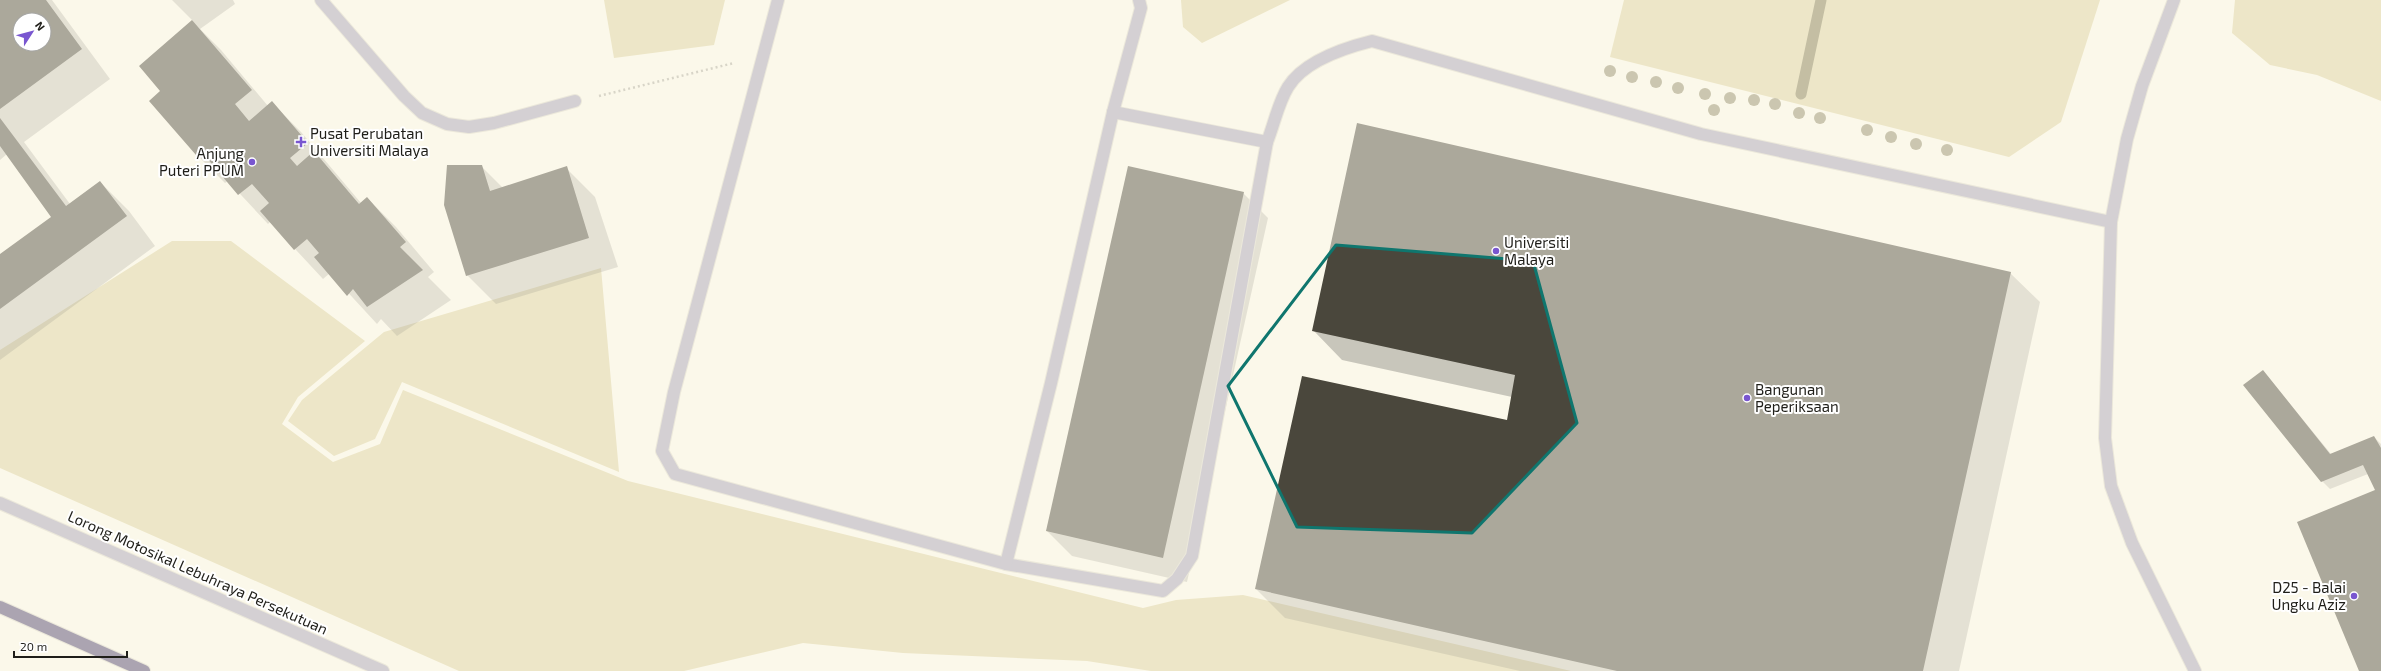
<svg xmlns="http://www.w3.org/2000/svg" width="2381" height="671" font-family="'Exo 2',sans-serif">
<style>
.green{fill:#dbd19f}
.shadow{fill:#0003;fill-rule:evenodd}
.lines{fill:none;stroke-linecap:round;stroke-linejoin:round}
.stream{stroke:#80784f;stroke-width:11}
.building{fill:#4a473c;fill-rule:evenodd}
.lane-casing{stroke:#d8d5c9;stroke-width:14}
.highway-casing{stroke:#d8d5c9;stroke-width:14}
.path{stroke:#aeaca1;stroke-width:2.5;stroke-dasharray:2 3;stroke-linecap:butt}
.lane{stroke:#a4a0b8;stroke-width:12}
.highway{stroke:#493f6d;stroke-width:12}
.tree{fill:#918b6a}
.marked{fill:none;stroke:#0f766e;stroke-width:3;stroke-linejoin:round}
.poi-dot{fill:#7956d0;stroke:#fff;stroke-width:1.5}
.labels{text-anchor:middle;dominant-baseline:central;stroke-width:4;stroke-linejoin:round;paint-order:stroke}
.poi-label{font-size:15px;fill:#1f1e19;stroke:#fff;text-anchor:start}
.street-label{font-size:15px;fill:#1f1e19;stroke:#fff}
</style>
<rect width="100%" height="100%" fill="#fbf8ea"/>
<!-- green -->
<g class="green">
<polygon points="604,0 725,0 714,45 614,58"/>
<polygon points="1181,0 1290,0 1202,43 1183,27"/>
<polygon points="1624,0 2100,0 2061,122 2009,157 1610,57"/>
<polygon points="2235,0 2381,0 2381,101 2317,75 2270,65 2232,33"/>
<polygon points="172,241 231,241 365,341 298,397 282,424 333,462 380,444 403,390 628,481 1143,608 1176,600 1243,595 1571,671 1151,671 1087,661 903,653 803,643 684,671 459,671 0,468 0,350"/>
<polygon points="601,268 619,472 402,382 375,439 334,456 288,421 302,400 384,332"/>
</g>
<!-- shadow -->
<g class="shadow">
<path d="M0,0H52L110,79L24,142L70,204L100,182L129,211L155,246L0,360V256L53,217L7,154L0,160ZM20,20H44V44H20Z"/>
<polygon points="172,0 233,0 235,4 200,29 221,50 268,106 272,103 301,132 361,203 367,198 396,227 434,272 428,277 451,300 397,336 381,319 377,324 330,273 323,279 270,222 268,224 228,181 225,183 196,154 162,91 193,21"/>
<polygon points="481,166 503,188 566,168 595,197 618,267 496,304 467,275"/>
<polygon points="1243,193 1268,218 1187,582 1072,556 1047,531"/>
<polygon points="2010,273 2040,302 1959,671 1520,671 1285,618 1256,589 1508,421 1512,397 1342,360 1313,330"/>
<polygon points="2263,371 2331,454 2374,437 2381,444 2381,671 2360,671 2376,490 2368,474 2330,489 2322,481"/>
</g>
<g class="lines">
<!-- stream -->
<polyline class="stream" points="1801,94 1821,0"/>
</g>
<!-- building -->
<g class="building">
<path d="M0,0H46L82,49L0,109ZM20,20H44V44H20Z"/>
<polygon points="192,20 252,90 235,104 249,121 272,101 308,143 290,158 297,166 314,151 359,204 367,197 406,242 400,247 423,270 367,307 353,289 347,296 314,257 319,253 307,239 294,250 260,211 269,203 252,184 238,195 201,151 196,155 149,101 160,91 139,66"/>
<polygon points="0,118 66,206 100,181 127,216 0,309 0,254 51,217 0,146"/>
<polygon points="1357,123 2011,272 1923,671 1617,671 1255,589 1302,376 1507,420 1515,375 1312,331"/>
<polygon points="447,165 482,165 490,191 567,166 589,238 466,276 444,205"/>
<polygon points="1128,166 1244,192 1163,558 1046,531"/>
<polygon points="2263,370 2330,454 2374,436 2381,448 2381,671 2359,671 2297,522 2375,490 2363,465 2321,482 2243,385"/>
</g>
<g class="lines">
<!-- lane casing -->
<g class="lane-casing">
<g id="lane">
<polyline points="321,0 404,96 422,113 447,124 469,127 494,123 575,101"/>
<polyline points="778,0 674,392 662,451 675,474 1006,564 1163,591 1177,579 1192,556 1267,142"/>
<polyline points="2174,0 2142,86 2127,139 2111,222 2105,438 2111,486 2132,543 2195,671"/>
<path d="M1113,112L1267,142C1274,125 1278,103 1288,87C1304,61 1344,48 1372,41L1701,134L2111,222"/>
<polyline points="0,503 383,671"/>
<polyline points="1006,564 1051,383 1113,112 1141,8 1139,0"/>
</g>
</g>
<!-- highway casing -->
<g class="highway-casing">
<polyline id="highway" points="0,607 144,671"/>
</g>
<!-- path -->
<polyline class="path" points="599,96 734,63"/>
<!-- lane -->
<use href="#lane" class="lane"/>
<!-- highway -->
<use href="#highway" class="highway"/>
</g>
<!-- trees -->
<g class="tree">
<circle cx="1610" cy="71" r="6"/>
<circle cx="1632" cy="77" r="6"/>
<circle cx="1656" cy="82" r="6"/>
<circle cx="1678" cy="88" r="6"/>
<circle cx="1705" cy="94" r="6"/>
<circle cx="1730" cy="98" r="6"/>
<circle cx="1754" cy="100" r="6"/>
<circle cx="1775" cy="104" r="6"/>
<circle cx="1714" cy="110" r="6"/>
<circle cx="1799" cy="113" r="6"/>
<circle cx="1820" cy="118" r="6"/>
<circle cx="1867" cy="130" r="6"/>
<circle cx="1891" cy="137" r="6"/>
<circle cx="1916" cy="144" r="6"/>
<circle cx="1947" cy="150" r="6"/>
</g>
<!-- marked area -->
<path d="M0 0H2381V671H0ZM1336,245L1533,261L1577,423L1472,533L1297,527L1228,386Z" fill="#fbf8ea" fill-opacity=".55" fill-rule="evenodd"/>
<path class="marked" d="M1336,245L1533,261L1577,423L1472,533L1297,527L1228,386Z"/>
<!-- markers -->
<g class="poi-dot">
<path d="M299 136h4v4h4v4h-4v4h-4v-4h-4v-4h4z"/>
<circle cx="252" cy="162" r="4"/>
<circle cx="1496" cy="251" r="4"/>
<circle cx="1747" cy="398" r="4"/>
<circle cx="2354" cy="596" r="4"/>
</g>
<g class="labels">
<!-- poi labels -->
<g class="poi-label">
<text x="310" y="133">Pusat Perubatan<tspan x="310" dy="17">Universiti Malaya</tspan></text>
<text x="244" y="153" text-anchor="end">Anjung<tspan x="244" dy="17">Puteri PPUM</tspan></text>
<text x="1504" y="242">Universiti<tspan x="1504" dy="17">Malaya</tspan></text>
<text x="1755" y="389">Bangunan<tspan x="1755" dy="17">Peperiksaan</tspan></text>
<text x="2346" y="587" text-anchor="end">D25 - Balai<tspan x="2346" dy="17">Ungku Aziz</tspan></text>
</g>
<!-- street labels -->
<g class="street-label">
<text transform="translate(198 572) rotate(24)">Lorong Motosikal Lebuhraya Persekutuan</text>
</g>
</g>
<!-- north arrow -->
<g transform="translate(32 32) rotate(54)"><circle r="19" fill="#ffffff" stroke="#a5a5a3"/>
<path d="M0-3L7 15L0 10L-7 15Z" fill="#7956d0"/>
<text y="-6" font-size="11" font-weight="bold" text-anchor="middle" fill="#1f1e19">N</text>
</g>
<!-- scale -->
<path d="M14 651v6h113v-6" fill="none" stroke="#1f1e19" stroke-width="2"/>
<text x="20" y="651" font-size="12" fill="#1f1e19" stroke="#ffffff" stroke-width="3" paint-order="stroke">20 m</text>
</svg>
